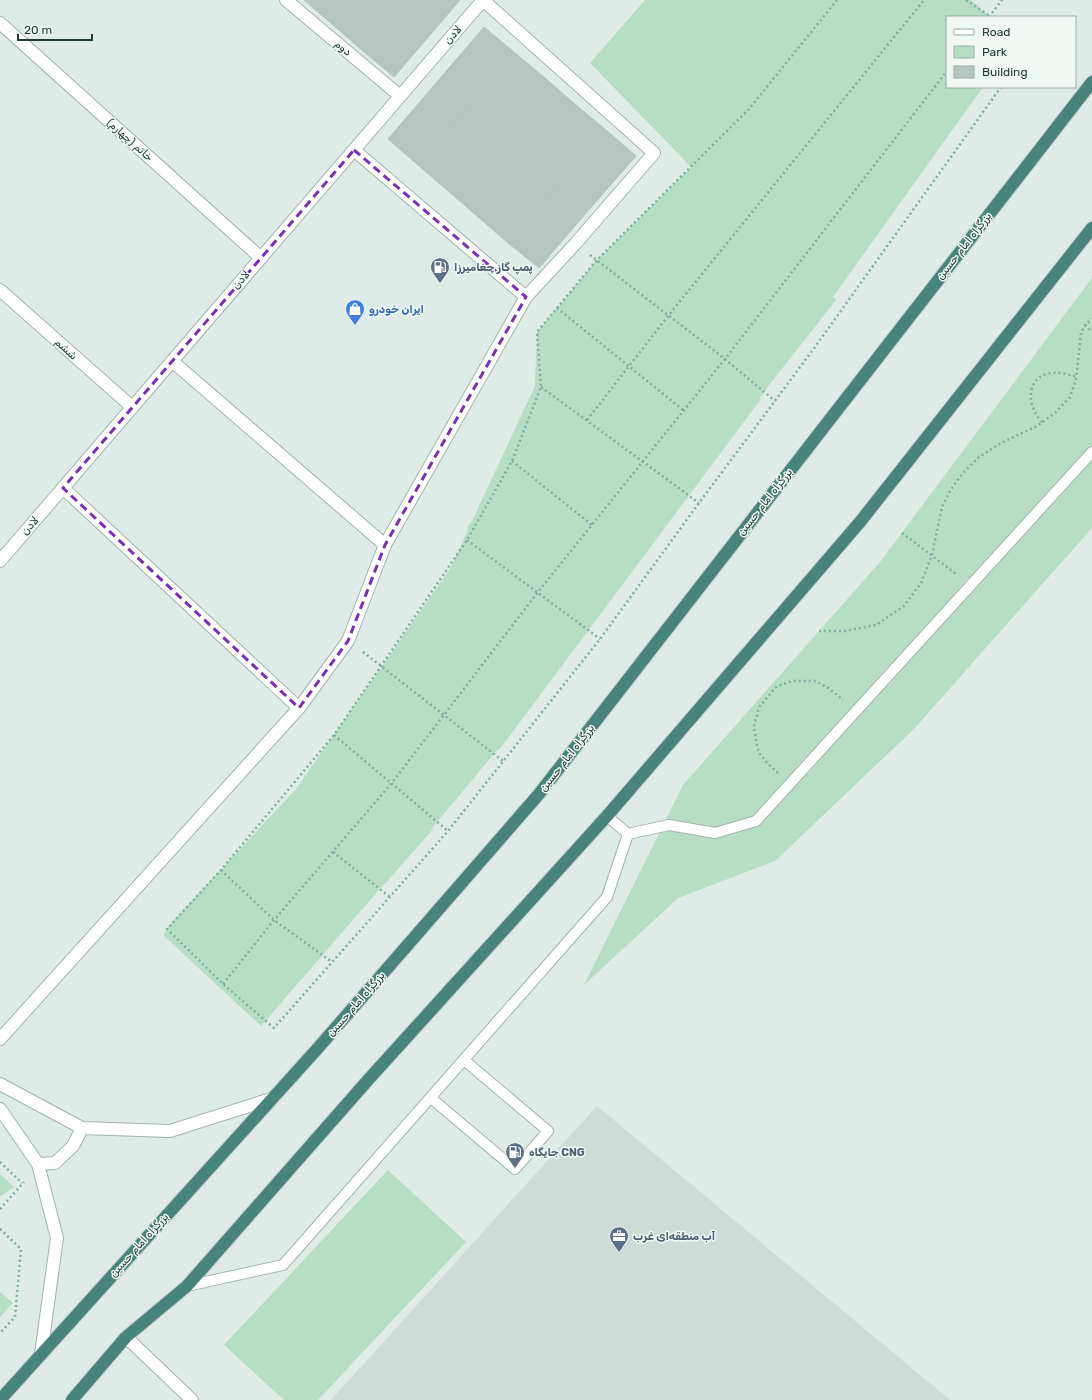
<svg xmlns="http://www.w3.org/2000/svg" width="1092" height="1400" font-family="Rubik,Cairo,sans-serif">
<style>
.built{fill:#cedbd6}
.green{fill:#b7ddc5}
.building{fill:#b5c6c0;stroke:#b2c5be}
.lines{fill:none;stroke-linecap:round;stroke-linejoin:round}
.service-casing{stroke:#a2b3ae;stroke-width:12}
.minor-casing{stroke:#a2b3ae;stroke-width:14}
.tertiary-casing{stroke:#a2b3ae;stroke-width:14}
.trunk-casing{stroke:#c1c8c7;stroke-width:14}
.path{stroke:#7fb0a4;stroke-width:2.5;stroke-dasharray:2 3;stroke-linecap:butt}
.service{stroke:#fff;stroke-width:10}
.minor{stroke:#fff;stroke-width:12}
.tertiary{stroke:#fff;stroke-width:12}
.trunk{stroke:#47857c;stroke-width:12}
.marked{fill:none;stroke:#7b2cbf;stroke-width:3;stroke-dasharray:8 5;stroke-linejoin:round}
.labels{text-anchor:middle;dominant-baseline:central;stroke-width:3;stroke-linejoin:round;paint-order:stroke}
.street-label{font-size:11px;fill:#203b36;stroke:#f0f8f4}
.service-label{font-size:11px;font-weight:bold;fill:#4e5e75;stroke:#f0f8f4;text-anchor:start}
.shop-label{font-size:11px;font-weight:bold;fill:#366cbe;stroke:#f0f8f4;text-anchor:start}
</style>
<rect width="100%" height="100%" fill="#dfebe7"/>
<!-- built -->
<polygon class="built" points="597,1106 950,1400 331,1400"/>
<!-- green -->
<g class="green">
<polygon points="645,0 971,0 990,17 947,17 947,87 983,87 833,297 836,300 770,384 760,398 761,399 499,750 498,749 432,828 433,829 385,884 384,884 261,1026 163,935 172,922 296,789 450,569 468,530 467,528 472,521 535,386 537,332 596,261 691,167 590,63"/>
<polygon points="1092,278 1092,528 914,729 775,861 678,898 584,985 683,785 880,562"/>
<polygon points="388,1170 466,1242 318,1400 284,1400 224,1345"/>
<polygon points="0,1174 14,1187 0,1197"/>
<polygon points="0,1292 13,1303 0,1317"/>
</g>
<!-- building -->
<g class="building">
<polygon points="304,0 355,0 333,25"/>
<polygon points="355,0 407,0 363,51 333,25"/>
<polygon points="407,0 418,0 442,21 394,77 363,51"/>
<polygon points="418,0 460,0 442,21"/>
<polygon points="484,27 514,52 466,108 436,83"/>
<polygon points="514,52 545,78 497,135 466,108"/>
<polygon points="545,78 575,104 527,160 497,135"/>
<polygon points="436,83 466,108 418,165 388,139"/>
<polygon points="575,104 606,130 557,186 527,160"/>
<polygon points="466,108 497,135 448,191 418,165"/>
<polygon points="606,130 636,156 587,212 557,186"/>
<polygon points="497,135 527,160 478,217 448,191"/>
<polygon points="527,160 557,186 508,243 478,217"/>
<polygon points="557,186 587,212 539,268 508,243"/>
</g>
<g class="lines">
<!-- service casing -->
<g class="service-casing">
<g id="service">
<polyline points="607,816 628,834 669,825 715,833 756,821 1092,452"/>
<polyline points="431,1098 515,1169 548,1131 464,1060"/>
<polyline points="187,1286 283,1265 607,897 628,834"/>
</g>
</g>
<!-- minor casing -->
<g class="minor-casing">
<g id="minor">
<polyline points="286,0 400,96"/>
<polyline points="0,23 261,258"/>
<polyline points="354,150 526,297 576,243 654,153 483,0"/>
<polyline points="0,290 132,407"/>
<polyline points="172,361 385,545"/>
<polyline points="63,488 299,708"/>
<polyline points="0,561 483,0"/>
<polyline points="0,1039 299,708 348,641 385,545 526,297"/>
<polyline points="126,1337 192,1400"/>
</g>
</g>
<!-- tertiary casing -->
<g class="tertiary-casing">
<g id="tertiary">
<polyline points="0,1084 82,1128 170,1131 271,1099"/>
<polyline points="0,1109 38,1164 57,1238 41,1354"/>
<polyline points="38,1164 55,1163 73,1146 82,1128"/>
</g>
</g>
<!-- trunk casing -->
<g class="trunk-casing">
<g id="trunk">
<polyline points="0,1400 318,1048 539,794 1092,82"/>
<polyline points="72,1400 126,1337 187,1286 368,1080 607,816 860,522 1092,228"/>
</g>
</g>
<!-- path -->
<g class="path">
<polyline points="837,0 749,109 596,261 537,332 541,387 512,461 467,540 334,735 221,870 167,929 223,984 274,1028 448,831 600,639 699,503 815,347 1001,87"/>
<polyline points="966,0 991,17"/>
<polyline points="989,17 1002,0"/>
<polyline points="590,255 725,359 775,401"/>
<polyline points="557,308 683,410"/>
<polyline points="1085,325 1092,332"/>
<polyline points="541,387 699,503"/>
<polyline points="587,420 668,316 924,0"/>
<path d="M1042,422C1029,409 1024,382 1046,374C1056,371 1067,374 1077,377"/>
<polyline points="512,461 592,525"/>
<polyline points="902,533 956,574"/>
<polyline points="467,540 600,639"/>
<polyline points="819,631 845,631 876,625 904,606 921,583 932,555 942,507 950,491 962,474 979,457 1001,443 1037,426 1055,413 1070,397 1076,379 1081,333 1085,325 1092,319"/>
<polyline points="363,652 503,761"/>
<polyline points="334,735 448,831"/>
<polyline points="778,773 768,764 759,753 756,741 754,726 759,707 777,686 793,681 815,681 830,689 843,700"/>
<polyline points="333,852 390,897"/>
<polyline points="221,870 274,920 332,962"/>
<polyline points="223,984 274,920 391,784 538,592 725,359 947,71"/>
<polyline points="0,1162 22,1183"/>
<polyline points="0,1209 24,1182"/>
<polyline points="0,1229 21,1249 15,1317 0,1333"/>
</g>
<!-- service -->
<use href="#service" class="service"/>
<!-- minor -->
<use href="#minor" class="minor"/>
<!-- tertiary -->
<use href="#tertiary" class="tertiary"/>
<!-- trunk -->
<use href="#trunk" class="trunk"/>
</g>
<!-- marked area -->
<path class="marked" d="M354,150L526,297L385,545L348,641L299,708L63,488Z"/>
<!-- icons -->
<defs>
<g id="fuel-pin" transform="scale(1)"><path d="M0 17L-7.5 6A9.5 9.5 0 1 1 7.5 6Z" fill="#5c6f8a" stroke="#f0f8f4"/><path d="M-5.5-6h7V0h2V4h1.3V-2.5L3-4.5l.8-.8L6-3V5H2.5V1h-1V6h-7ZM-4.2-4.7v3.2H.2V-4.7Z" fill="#fff"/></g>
<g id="shop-pin" transform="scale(1)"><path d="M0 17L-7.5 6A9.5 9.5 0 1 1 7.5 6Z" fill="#3f7fe0" stroke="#f0f8f4"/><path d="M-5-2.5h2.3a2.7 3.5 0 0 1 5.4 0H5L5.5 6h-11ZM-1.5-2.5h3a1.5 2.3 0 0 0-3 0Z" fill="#fff"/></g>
<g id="office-pin" transform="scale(1)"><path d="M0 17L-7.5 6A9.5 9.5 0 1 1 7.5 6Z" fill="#5c6f8a" stroke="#f0f8f4"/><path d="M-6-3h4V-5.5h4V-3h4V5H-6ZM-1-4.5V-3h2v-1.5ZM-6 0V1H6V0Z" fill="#fff"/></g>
</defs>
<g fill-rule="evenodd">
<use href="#fuel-pin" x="440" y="267"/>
<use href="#shop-pin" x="355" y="309"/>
<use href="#fuel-pin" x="515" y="1152"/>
<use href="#office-pin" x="619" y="1236"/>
</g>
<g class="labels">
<!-- street labels -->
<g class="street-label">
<text transform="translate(453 35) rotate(-49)">لادن</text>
<text transform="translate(343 48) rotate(40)">دوم</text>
<text transform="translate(130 140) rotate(42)">خاتم (چهارم)</text>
<text transform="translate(964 246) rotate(-52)">بزرگراه امام حسین</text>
<text transform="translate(241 280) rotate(-49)">لادن</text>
<text transform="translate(66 349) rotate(42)">ششم</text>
<text transform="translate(765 502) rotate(-52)">بزرگراه امام حسین</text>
<text transform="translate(30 526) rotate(-49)">لادن</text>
<text transform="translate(567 758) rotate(-52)">بزرگراه امام حسین</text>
<text transform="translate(356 1004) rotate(-49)">بزرگراه امام حسین</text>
<text transform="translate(139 1245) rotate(-48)">بزرگراه امام حسین</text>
</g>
<!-- service labels -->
<g class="service-label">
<text x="454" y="267">پمپ گاز چغامیرزا</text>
<text x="529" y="1152">جایگاه CNG</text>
<text x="633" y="1236">آب منطقه‌ای غرب</text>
</g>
<!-- shop labels -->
<g class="shop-label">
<text x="369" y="309">ایران خودرو</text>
</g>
</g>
<!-- legend -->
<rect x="946" y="16" width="130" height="72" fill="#f0f8f4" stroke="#9daca8"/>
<rect x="954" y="29" width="20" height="6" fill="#ffffff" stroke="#9daca8"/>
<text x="982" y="36" font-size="12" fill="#203b36">Road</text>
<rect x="954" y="46" width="20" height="12" fill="#b7ddc5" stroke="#9daca8"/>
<text x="982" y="56" font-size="12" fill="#203b36">Park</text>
<rect x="954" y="66" width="20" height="12" fill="#b5c6c0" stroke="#9daca8"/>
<text x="982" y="76" font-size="12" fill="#203b36">Building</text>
<!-- scale -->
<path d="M18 34v6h74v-6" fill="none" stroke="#203b36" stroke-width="2"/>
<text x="24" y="34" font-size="12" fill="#203b36" stroke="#f0f8f4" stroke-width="3" paint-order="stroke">20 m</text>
</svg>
